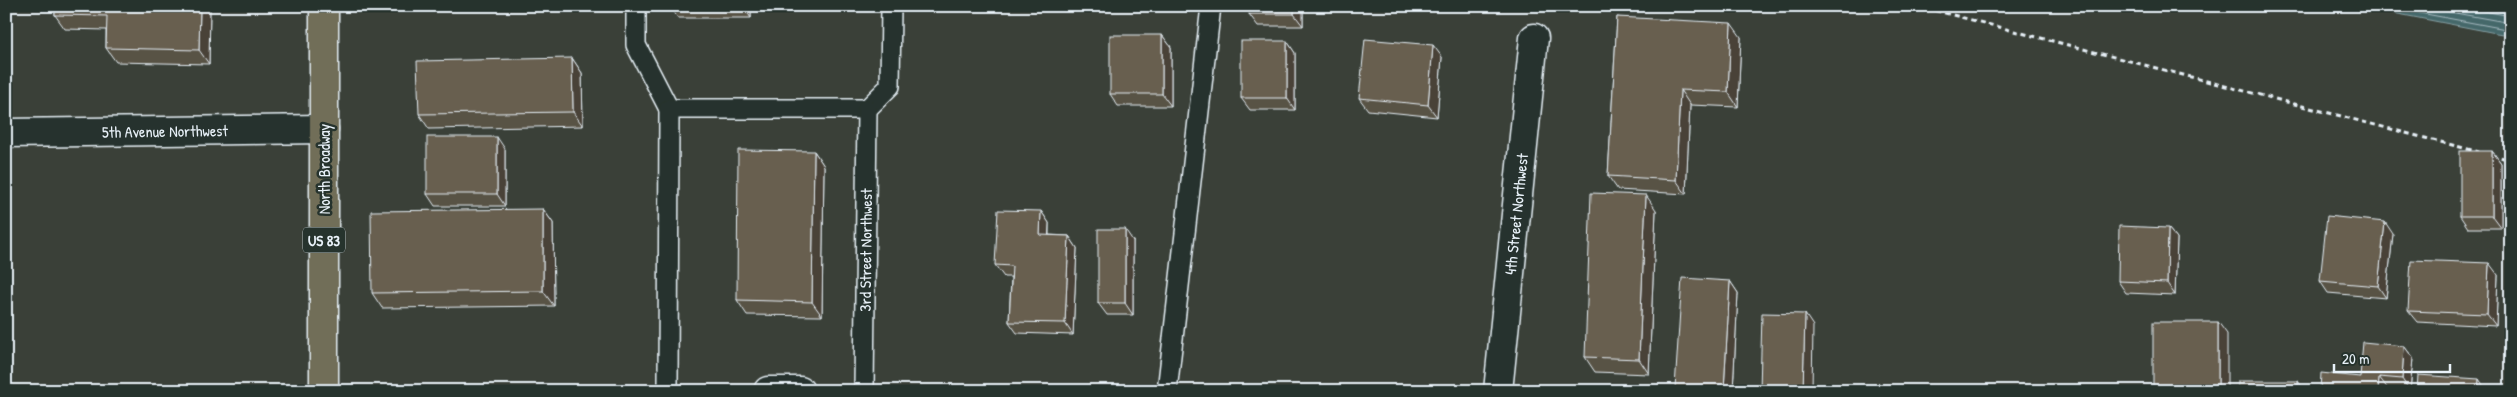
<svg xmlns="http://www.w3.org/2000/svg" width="2517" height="397" font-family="'Patrick Hand',sans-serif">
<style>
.water{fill:#45686b;stroke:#869fa3}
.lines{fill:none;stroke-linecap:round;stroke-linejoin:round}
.shore{stroke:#a7bac0;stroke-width:1}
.service-casing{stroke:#e8f1f8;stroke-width:22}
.minor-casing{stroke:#e8f1f8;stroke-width:31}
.primary-casing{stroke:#e8f1f8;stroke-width:31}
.path{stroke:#e8f1f8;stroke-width:3;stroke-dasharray:5 4;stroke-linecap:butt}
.service{stroke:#26332d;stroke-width:19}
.minor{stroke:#26332d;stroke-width:28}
.primary{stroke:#716e59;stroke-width:28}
.wall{fill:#595245;stroke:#e8f1f8}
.shaded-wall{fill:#484238;stroke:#e8f1f8}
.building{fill:#675f50;stroke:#e8f1f8}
.labels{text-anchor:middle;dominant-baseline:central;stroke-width:5;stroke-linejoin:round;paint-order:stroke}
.shield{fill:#26332d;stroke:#aeb8bb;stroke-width:1}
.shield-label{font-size:15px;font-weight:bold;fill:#e8f1f8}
.street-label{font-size:16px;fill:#e8f1f8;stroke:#26332d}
</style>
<rect width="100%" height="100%" fill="#3a4038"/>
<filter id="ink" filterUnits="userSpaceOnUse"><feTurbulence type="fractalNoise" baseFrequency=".02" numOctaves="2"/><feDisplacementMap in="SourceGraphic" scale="10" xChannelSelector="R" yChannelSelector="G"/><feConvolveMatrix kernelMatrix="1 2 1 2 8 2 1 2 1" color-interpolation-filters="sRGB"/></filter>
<g filter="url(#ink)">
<!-- water -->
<polygon class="water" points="2357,6 2511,6 2511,35 2496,33"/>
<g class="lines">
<!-- shore -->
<g class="shore">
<polyline points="2383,6 2511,30"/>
<polyline points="2416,6 2511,23"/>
<polyline points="2455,6 2511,16"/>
</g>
<!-- service casing -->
<g class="service-casing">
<g id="service">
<polyline points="636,6 636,45 669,109"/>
<polyline points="668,391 669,109 867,109 890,86 891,6"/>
<path id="s1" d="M864,391L867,109"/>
<polyline points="1167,391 1211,6"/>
</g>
</g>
<!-- minor casing -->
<g class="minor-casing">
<g id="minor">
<path id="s2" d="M6,133L324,129"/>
<polyline points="768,391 800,391"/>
<path id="s3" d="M1498,391L1534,38"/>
</g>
</g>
<!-- primary casing -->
<g class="primary-casing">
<polyline id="primary" points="324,391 324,6"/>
</g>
<!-- path -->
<g class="path">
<polyline points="1918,6 2479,152"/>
<polyline points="2492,155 2511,160"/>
</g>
<!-- service -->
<use href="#service" class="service"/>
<!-- minor -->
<use href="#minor" class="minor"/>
<!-- primary -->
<use href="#primary" class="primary"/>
</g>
<!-- wall -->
<g class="wall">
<polygon points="55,6 210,6 209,64 116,62 106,48 106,30 65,29 55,15"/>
<polygon points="670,6 751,6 751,18 678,18"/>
<polygon points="1303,6 1303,26 1258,26 1249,14"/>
<polygon points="1617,17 1741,37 1738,107 1690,105 1686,194 1618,190 1608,176"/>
<polygon points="1162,35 1171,47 1171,106 1118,106 1110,94"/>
<polygon points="1287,41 1295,53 1295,110 1250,110 1241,98"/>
<polygon points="1442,57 1437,117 1368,110 1359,98"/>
<polygon points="572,58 582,73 583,126 429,129 419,114"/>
<polygon points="505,149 505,206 435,206 427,194"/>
<polygon points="814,151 824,166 822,316 747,315 737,300"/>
<polygon points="2492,151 2501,163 2501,228 2468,228 2460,216"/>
<polygon points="543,209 553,223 554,306 382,308 372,293"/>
<polygon points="1656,210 1649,374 1595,372 1585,357"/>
<polygon points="1041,211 1049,223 1049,235 1069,236 1077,248 1073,335 1017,333 1009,322 1011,277 1004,277 995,265"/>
<polygon points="2168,228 2177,239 2175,295 2126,293 2118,281"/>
<polygon points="2393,234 2386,298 2328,293 2320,281"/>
<polygon points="1133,241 1133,315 1107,315 1098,303"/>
<polygon points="2498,275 2496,326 2417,322 2408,311"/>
<polygon points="1730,281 1738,293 1733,391 1677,391 1675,388"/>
<polygon points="2404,346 2413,358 2410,391 2388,389 2388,391 2320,391 2360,377"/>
</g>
<!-- shaded-wall -->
<g class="shaded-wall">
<polygon points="200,6 210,6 209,64 199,50"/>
<polygon points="743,6 751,6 751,18"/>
<polygon points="1294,6 1303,6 1303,26 1294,14"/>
<polygon points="1731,23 1741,37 1738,107 1728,92"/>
<polygon points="1162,35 1171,47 1171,106 1162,94"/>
<polygon points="1287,41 1295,53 1295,110 1287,98"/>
<polygon points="1433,45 1442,57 1437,117 1428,105"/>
<polygon points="572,58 582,73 583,126 573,112"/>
<polygon points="1680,90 1690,105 1686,194 1676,180"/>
<polygon points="497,137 505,149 505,206 497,194"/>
<polygon points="814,151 824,166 822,316 812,302"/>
<polygon points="2492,151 2501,163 2501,228 2492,216"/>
<polygon points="1646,195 1656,210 1649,374 1639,359"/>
<polygon points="543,209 553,223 554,306 543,291"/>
<polygon points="1041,211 1049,223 1048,247 1040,235"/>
<polygon points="2385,222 2393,234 2386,298 2378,286"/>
<polygon points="2168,228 2177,239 2175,295 2167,283"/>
<polygon points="1125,229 1133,241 1133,315 1125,303"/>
<polygon points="1069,236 1077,248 1073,335 1065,323"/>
<polygon points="2489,263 2498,275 2496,326 2487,314"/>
<polygon points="1730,281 1738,293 1733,391 1724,391"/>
<polygon points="1805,314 1813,326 1812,391 1803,391"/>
<polygon points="2218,322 2227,334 2227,391 2218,391"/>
<polygon points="2404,346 2413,358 2410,391 2402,379"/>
<polygon points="2379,377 2388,389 2388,391 2378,391"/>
<polygon points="2479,379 2487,391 2478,391"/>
<polygon points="2298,381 2305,391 2298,391"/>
</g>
<!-- building -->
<g class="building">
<polygon points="55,6 200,6 199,50 106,48 107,16 55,15"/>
<rect x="1249" y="6" width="45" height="8"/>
<polygon points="1617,17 1731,23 1728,92 1680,90 1676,180 1608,176"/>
<rect x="1110" y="35" width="52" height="59"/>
<polygon points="1365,39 1433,45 1428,105 1359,98"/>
<rect x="1241" y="41" width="46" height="57"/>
<polygon points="572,58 573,112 419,114 417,61"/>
<rect x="427" y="137" width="70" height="57"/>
<polygon points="738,150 814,151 812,302 737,300"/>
<rect x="2460" y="151" width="32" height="65"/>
<polygon points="1591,193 1646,195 1639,359 1585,357"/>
<polygon points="543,209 543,291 372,293 371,211"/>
<polygon points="998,210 1041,211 1040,235 1069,236 1065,323 1009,322 1012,266 995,265"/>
<polygon points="2327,216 2385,222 2378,286 2320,281"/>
<polygon points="2119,226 2168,228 2167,283 2118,281"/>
<rect x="1098" y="229" width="27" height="74"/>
<polygon points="2411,260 2489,263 2487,314 2408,311"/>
<polygon points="1682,278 1730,281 1724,390 1675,388"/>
<polygon points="1762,313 1805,314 1803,391 1760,391"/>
<rect x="2153" y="322" width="65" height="69"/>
<polygon points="2363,342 2404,346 2402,379 2379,377 2378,391 2320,391 2321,373 2360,377"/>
<polygon points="2418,375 2479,379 2478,391 2417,391"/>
<rect x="2238" y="381" width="60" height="10"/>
<polygon points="455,388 507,390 507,391 455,391"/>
</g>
</g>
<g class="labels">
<!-- shield labels -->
<rect class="shield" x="303" y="227.5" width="42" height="25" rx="4"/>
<g class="shield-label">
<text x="324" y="240">US 83</text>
</g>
<!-- street labels -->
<g class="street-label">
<text stroke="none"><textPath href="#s2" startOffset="159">5th Avenue Northwest</textPath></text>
<text transform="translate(324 169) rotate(-90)">North Broadway</text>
<text stroke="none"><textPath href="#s3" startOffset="178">4th Street Northwest</textPath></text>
<text stroke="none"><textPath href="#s1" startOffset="141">3rd Street Northwest</textPath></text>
</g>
</g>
<!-- margin -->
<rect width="2517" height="397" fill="none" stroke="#26332d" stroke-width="25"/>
<rect x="12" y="12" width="2492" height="372" fill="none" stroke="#e8f1f8" stroke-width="2" filter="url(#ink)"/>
<!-- scale -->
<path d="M2334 364v8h116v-8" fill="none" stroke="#e8f1f8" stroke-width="2.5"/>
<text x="2342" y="364" font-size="15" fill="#e8f1f8" stroke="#26332d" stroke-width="4" paint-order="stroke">20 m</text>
</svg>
